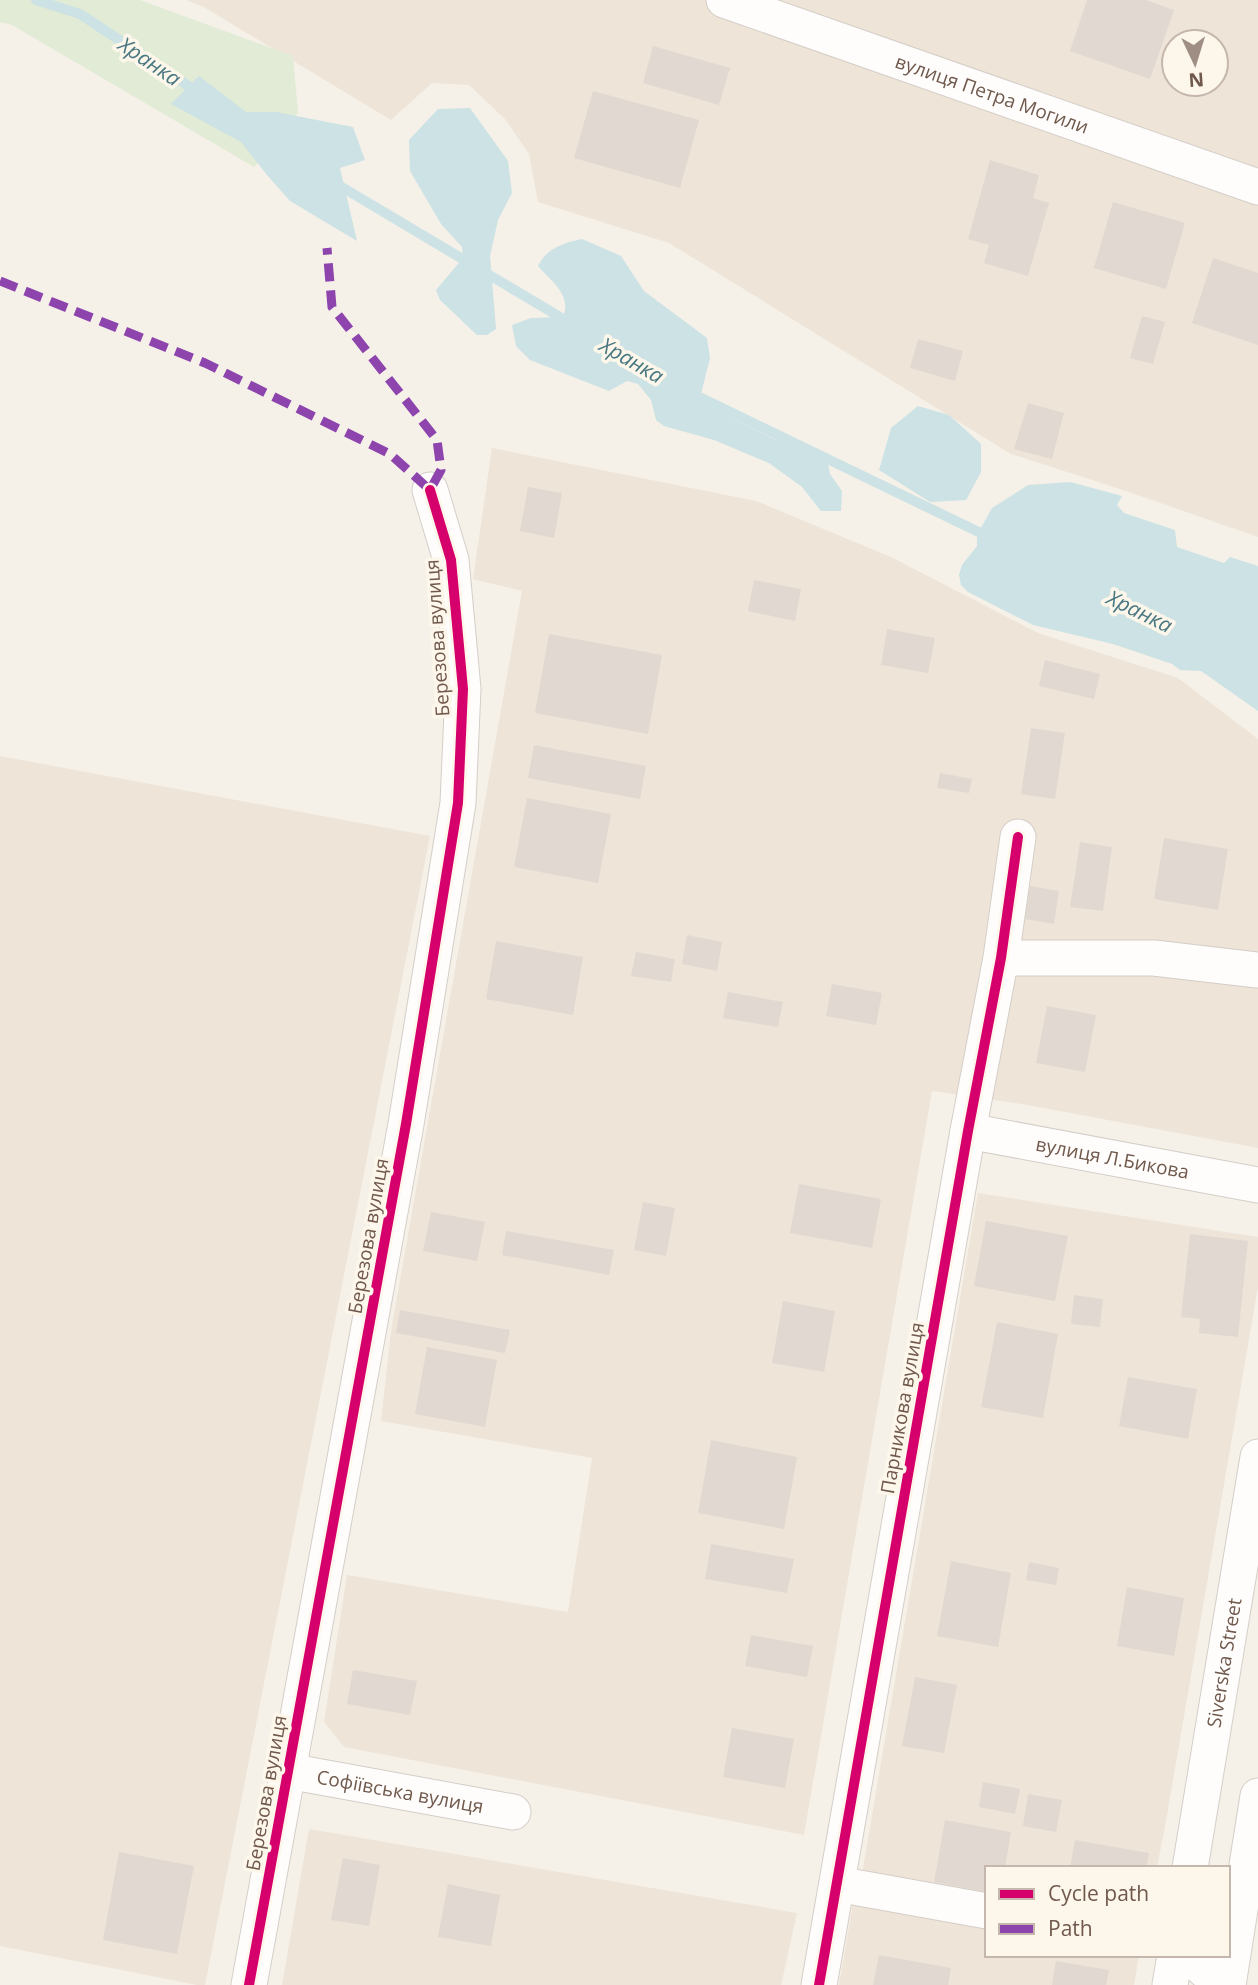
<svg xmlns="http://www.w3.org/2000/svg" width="1258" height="1985" font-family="'Open Sans',sans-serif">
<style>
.residential{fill:#eee4d7;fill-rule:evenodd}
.green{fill:#e1ebd5}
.water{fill:#cce2e4}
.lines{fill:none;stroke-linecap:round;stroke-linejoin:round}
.stream{stroke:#cce2e4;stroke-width:10}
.building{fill:#e1d9d1}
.minor-casing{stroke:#d4cec8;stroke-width:37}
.minor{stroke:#fefdfc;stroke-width:35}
.quiet{stroke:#8e44ad;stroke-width:9;stroke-dasharray:18 9;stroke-linecap:butt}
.cycleway-casing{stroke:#fdf6ea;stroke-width:15}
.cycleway{stroke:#d6006c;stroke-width:10}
.labels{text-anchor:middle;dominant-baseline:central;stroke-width:7;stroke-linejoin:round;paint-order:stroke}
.street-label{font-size:19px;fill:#70594c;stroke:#fdf6ea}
.water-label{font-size:21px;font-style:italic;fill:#487781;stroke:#fdf6ea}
</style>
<rect width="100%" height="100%" fill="#f5f1e9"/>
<!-- residential -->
<g class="residential">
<path d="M186,0H1258V537L1129,492L1011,454L669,243L538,202L529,154L505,119L469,85L432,83L391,120L202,6ZM1174,42H1216V84H1174Z"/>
<polygon points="492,448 756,501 893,558 1038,633 1178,678 1258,739 1258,1148 1022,1104 932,1091 804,1835 344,1747 324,1722 347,1575 568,1612 592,1458 381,1421 391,1331 522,591 473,579"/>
<polygon points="0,756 430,836 205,1985 197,1985 0,1946"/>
<polygon points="978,1193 1258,1237 1258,1287 1167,1815 1157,1868 987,1868 987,1955 1139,1955 1134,1985 839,1985 854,1897 861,1880"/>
<polygon points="309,1829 797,1913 781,1985 282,1985"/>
</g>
<!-- green -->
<polygon class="green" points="0,0 140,0 293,56 298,113 254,167 12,25 0,22"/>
<!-- water -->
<g class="water">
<polygon points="199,76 246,112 276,112 353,127 365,160 340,168 357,241 290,201 267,175 241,142 171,104"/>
<polygon points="470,108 508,161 512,193 498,220 490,256 496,329 487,335 477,335 440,300 436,290 463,258 462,247 441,224 410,171 409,140 438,109"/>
<path d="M582,239L621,256L644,291L707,338L710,358L700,398L707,406L774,439L826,454L830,474L842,491L841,511H821L802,487L769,463L714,440L664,426L656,420L651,400L638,384L627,381L609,391L530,360L516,346L512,325L531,318L563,317C572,295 552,282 538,266C547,248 563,243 582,239Z"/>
<polygon points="918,406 949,415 981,444 981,472 966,500 930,502 879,470 891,428"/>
<polygon points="1070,482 1122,496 1117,505 1124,513 1175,530 1177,547 1224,563 1230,557 1258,566 1258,711 1201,671 1180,670 1172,664 1113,644 1033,625 968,592 961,585 959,575 962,565 977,546 977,535 992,508 1028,485"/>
</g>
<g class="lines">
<!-- stream -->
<g class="stream">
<polyline points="36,0 80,14 199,93"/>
<polyline points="335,183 570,323"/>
<polyline points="687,391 991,538"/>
</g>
</g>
<!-- building -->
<g class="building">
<polygon points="1087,0 1146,0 1174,10 1150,79 1070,51"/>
<polygon points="653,46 730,68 719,105 643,83"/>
<polygon points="593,91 699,120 680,188 574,158"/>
<polygon points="990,160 1039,175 1033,198 1049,203 1028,276 984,263 989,245 968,239"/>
<polygon points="1113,202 1185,223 1166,289 1094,268"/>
<polygon points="1213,258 1258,273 1258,345 1192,323"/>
<polygon points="1142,316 1165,322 1153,364 1130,358"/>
<polygon points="918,339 963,351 955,381 910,368"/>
<polygon points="1028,403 1064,413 1052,459 1014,449"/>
<polygon points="528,487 562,493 554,538 520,531"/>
<polygon points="754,580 801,589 795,621 748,611"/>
<polygon points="887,629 935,638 928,673 881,665"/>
<polygon points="549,634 662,655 648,734 535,713"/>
<polygon points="1045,660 1100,674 1094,699 1039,686"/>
<polygon points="1031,728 1065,733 1055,799 1021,794"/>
<polygon points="534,745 646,766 640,799 528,778"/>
<polygon points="940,773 972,779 969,793 937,788"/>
<polygon points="527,798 611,814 598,883 514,867"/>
<polygon points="1164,838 1228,849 1218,910 1154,899"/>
<polygon points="1080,842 1112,847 1103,911 1070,907"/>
<polygon points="1030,886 1059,891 1054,924 1025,919"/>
<polygon points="687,935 722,942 717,971 682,964"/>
<polygon points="496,941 583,957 573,1015 486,999"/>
<polygon points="636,952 675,959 671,982 631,976"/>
<polygon points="832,984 882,993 876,1025 826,1016"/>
<polygon points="728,992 783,1002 778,1027 723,1018"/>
<polygon points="1047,1006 1096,1015 1085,1072 1036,1063"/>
<polygon points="799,1184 881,1199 872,1248 790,1233"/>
<polygon points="643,1202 675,1208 666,1256 634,1250"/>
<polygon points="431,1212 485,1222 477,1261 423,1251"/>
<polygon points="986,1221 1068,1236 1055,1301 974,1286"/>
<polygon points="506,1231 614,1250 609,1275 502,1255"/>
<polygon points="1190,1234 1248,1241 1238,1337 1199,1333 1200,1319 1181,1317"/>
<polygon points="1074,1295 1103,1299 1100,1327 1071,1324"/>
<polygon points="783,1301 835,1311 824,1372 772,1363"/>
<polygon points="400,1310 510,1330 505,1353 396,1333"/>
<polygon points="997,1322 1058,1334 1043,1418 981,1407"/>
<polygon points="427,1347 497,1360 485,1427 415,1414"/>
<polygon points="1128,1377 1197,1389 1188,1439 1119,1426"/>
<polygon points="711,1440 797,1457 784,1529 698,1513"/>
<polygon points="711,1544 794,1559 787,1593 705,1579"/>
<polygon points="951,1561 1011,1573 998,1647 937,1636"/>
<polygon points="1029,1562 1059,1568 1056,1585 1026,1580"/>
<polygon points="1127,1587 1184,1598 1174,1656 1117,1646"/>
<polygon points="751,1635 813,1646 807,1677 745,1666"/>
<polygon points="353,1670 417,1681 410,1715 347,1704"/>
<polygon points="915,1677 957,1685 944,1753 902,1746"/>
<polygon points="732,1728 794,1739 785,1788 723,1777"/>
<polygon points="983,1782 1020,1789 1015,1814 979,1807"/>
<polygon points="1028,1794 1062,1800 1056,1832 1023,1826"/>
<polygon points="945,1820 1011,1832 1005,1868 987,1868 987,1892 934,1882"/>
<polygon points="1075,1840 1149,1853 1146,1868 1070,1868"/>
<polygon points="119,1852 194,1866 177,1954 103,1940"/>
<polygon points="343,1858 380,1865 369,1926 331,1920"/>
<polygon points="448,1884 500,1895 491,1946 438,1937"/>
<polygon points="879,1955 951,1968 948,1985 873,1985"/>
<polygon points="1056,1961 1109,1970 1106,1985 1052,1985"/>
</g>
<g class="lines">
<!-- minor casing -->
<g class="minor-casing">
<g id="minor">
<path id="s1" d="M724,0L1258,187"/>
<polyline points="1001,958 1154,958 1258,970"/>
<path id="s2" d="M968,1131L1258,1185"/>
<path id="s3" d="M288,1771L513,1812"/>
<path id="s4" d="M1190,1868L1258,1457"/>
<polyline points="837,1884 987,1911"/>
<polyline points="1187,1955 1222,1985"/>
<polyline points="249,1985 406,1124 458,803 463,689 451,560 430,490"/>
<polyline points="819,1985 968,1131 1001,958 1018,837"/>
<polyline points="1170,1985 1175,1955"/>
<polyline points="1228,1985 1258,1796"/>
</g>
</g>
<!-- minor -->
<use href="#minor" class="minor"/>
<!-- quiet -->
<polyline class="quiet" points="0,281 205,363 390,454 430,490 441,470 437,440 332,307 327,248"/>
<!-- cycleway casing -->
<g class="cycleway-casing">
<g id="cycleway">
<polyline points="249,1985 406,1124 458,803 463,689 451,560 430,490"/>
<polyline points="819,1985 968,1131 1001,958 1018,837"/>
</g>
</g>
<!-- cycleway -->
<use href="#cycleway" class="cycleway"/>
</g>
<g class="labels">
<!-- street labels -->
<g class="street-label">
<text stroke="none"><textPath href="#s1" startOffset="284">вулиця Петра Могили</textPath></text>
<text transform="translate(437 638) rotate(-94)">Березова вулиця</text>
<text stroke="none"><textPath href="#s2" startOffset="147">вулиця Л.Бикова</textPath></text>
<text transform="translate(368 1236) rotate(-80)">Березова вулиця</text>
<text transform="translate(902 1408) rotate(-80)">Парникова вулиця</text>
<text stroke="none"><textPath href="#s4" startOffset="208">Siverska Street</textPath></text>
<text stroke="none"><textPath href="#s3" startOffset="114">Софіївська вулиця</textPath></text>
<text transform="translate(266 1793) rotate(-80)">Березова вулиця</text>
</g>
<!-- water labels -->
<g class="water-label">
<text transform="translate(150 61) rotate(34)">Хранка</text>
<text transform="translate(632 360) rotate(30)">Хранка</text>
<text transform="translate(1140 611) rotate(26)">Хранка</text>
</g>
</g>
<!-- legend -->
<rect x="985" y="1866" width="245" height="91" fill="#fdf6ea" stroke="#c5b7ab" stroke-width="2"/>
<rect x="999" y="1889" width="35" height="10" fill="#d6006c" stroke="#c5b7ab" stroke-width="2"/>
<text x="1048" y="1901" font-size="21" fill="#70594c">Cycle path</text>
<rect x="999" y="1924" width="35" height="10" fill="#8e44ad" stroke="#c5b7ab" stroke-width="2"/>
<text x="1048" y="1936" font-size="21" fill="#70594c">Path</text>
<!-- north arrow -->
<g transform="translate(1195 63) rotate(176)"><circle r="33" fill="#fdf6ea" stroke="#c5b7ab" stroke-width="2"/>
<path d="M0-5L12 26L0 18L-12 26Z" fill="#9f8e83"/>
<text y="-10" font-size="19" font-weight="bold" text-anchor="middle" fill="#70594c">N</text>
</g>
</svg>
